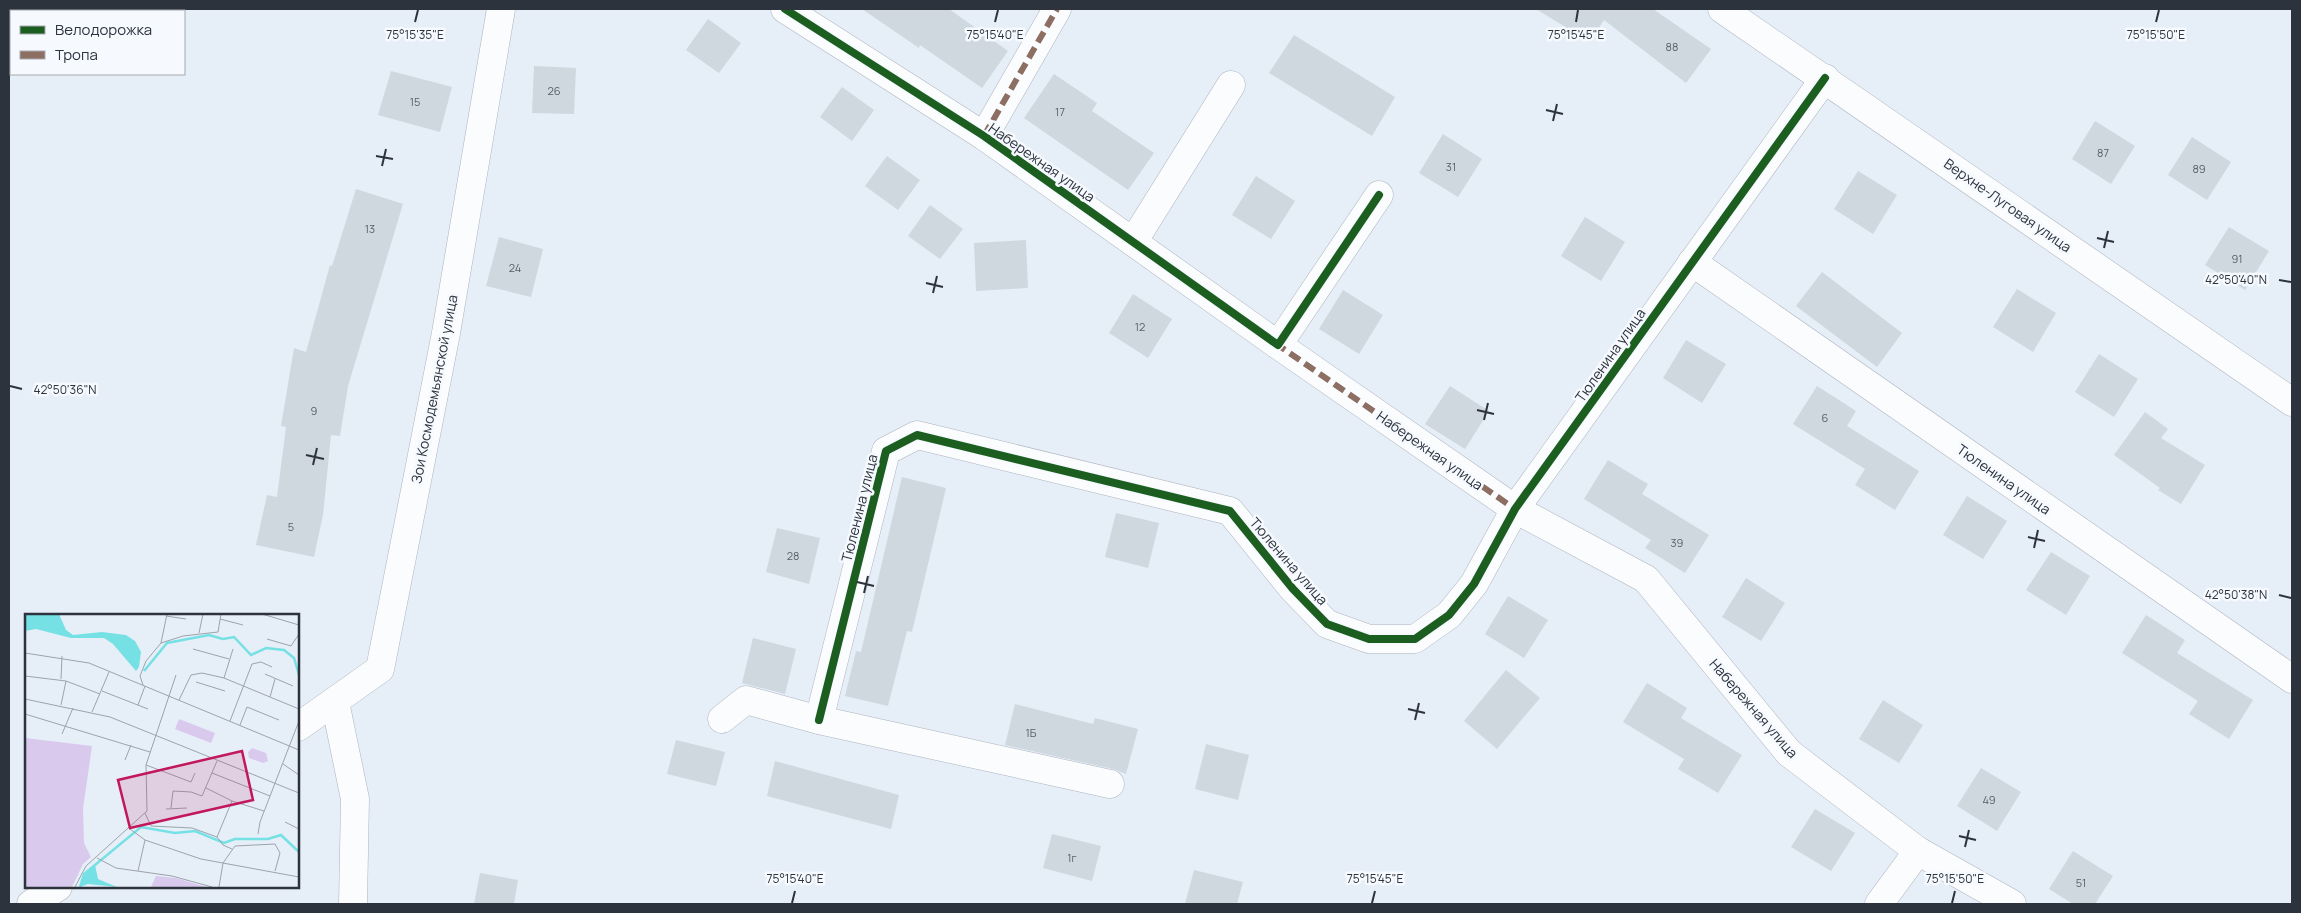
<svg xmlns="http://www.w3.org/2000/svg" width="2301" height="913" font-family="Manrope,sans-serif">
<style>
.building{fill:#cfd8df}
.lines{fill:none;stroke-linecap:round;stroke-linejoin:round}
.street-casing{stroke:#aeb4bd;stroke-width:29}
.street{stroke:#fbfcfe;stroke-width:28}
.quiet{stroke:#8d6e63;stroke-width:6;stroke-dasharray:12 6;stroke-linecap:butt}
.cycleway-casing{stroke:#f6f9fe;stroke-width:11}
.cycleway{stroke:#1b5e20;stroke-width:8}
.ticks{fill:none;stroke:#2c333c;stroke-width:2}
.labels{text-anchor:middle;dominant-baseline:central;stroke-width:5;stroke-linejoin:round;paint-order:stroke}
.number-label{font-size:11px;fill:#565e66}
.street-label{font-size:14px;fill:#2c333c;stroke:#f6f9fe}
.inset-river{fill:none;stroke:#76e1e4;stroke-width:2.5}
.inset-road{fill:none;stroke:#9ca3ad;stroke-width:1}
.view{fill:#c2185b;fill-opacity:0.15;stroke:#c2185b;stroke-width:2.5}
.inset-edge{fill:none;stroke:#2c333c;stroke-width:2.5}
.ticks-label{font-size:12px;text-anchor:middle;fill:#2c333c;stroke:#f6f9fe;stroke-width:5;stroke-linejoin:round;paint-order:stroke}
</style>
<rect width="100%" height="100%" fill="#e6eef8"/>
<!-- building -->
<g class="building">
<polygon points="862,9 949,9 1008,51 982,88 920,45 919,48"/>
<polygon points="1536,9 1653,9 1711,49 1686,83 1604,20 1590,42"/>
<polygon points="708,19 741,43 719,73 686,50"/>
<polygon points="1294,35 1395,97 1372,136 1269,73"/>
<polygon points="534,66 576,68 574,114 532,113"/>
<polygon points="391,71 452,87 440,132 378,115"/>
<polygon points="1054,74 1097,103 1092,111 1154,153 1128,190 1024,118"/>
<polygon points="842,87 874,110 852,141 820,117"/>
<polygon points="2095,121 2135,146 2111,184 2072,159"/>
<polygon points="1443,134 1482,159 1458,197 1419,173"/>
<polygon points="2192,137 2231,162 2207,200 2168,175"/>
<polygon points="887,156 920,180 898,210 865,186"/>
<polygon points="1858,171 1897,195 1873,234 1834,209"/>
<polygon points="1256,176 1295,201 1271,239 1232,215"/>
<polygon points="356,189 403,204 348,386 340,436 331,435 323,515 314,557 256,545 267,495 277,497 286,427 281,426 294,348 306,352 330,265 332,266"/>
<polygon points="930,205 963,229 940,259 908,236"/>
<polygon points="1585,217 1625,242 1601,281 1561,256"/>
<polygon points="2229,227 2269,251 2245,290 2205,265"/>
<polygon points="499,237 543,249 531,297 486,286"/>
<polygon points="1026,240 1028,288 976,291 974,243"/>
<polygon points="1822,272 1902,333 1877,367 1796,306"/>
<polygon points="2017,289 2056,313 2033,352 1993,327"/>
<polygon points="1343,290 1383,315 1359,354 1319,329"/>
<polygon points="1133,294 1172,319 1148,358 1109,333"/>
<polygon points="1686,340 1726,364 1702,403 1663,378"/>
<polygon points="2099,354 2138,379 2114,417 2075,392"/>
<polygon points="1450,386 1489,411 1465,449 1425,424"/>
<polygon points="1817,386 1856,411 1847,426 1919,471 1895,510 1855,485 1865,469 1793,424"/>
<polygon points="2145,412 2168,429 2161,438 2205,465 2181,504 2158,490 2160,488 2114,455"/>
<polygon points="1608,460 1648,484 1642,494 1709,535 1685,573 1645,548 1651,540 1584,499"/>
<polygon points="902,477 946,488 912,632 907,631 888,706 845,696 856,651 861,652"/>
<polygon points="1967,496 2007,521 1983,559 1943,535"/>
<polygon points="1116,513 1159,523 1148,568 1105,557"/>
<polygon points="777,528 820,538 809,584 766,572"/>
<polygon points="2051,552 2090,576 2066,615 2026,590"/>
<polygon points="1746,578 1785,603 1761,641 1722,617"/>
<polygon points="1508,596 1548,620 1524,658 1485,634"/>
<polygon points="2146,615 2185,640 2177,653 2253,700 2229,739 2189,714 2198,701 2122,653"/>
<polygon points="753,638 796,649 785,694 742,683"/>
<polygon points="1506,670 1540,698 1497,749 1464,721"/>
<polygon points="1647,683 1687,708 1681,718 1742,755 1718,793 1678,769 1684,759 1623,722"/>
<polygon points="1883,700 1923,725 1899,763 1859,739"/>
<polygon points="1015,704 1093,724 1095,718 1138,729 1126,774 1113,769 1005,745"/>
<polygon points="676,740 725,752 716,786 667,774"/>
<polygon points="1206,744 1249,755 1238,800 1195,789"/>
<polygon points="775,761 899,795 891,829 767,796"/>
<polygon points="1981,768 2021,792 1997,831 1957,806"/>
<polygon points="1815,809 1855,833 1831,871 1791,847"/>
<polygon points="1052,834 1101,846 1092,881 1043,868"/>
<polygon points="2073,851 2113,876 2095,904 2073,904 2049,889"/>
<polygon points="1194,870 1243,882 1237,904 1185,904"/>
<polygon points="480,873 518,880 514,904 474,904"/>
</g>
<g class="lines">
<!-- street casing -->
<g class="street-casing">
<g id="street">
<polyline points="785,9 984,136 1278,345 1515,509 1646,579 1789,753 1918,851 2012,904"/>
<polyline points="1722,9 2292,402"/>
<polyline points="984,136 1057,9"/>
<polyline points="1133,242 1231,85"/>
<polyline points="1692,262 2292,679"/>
<polyline points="1278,345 1379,195"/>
<polyline points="335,702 355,799 353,904"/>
<polyline points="722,719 746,700 819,720 1110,784"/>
<polyline points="819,720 886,451 917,435 1230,511 1293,589 1327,624 1369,639 1415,639 1449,615 1474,584 1515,509 1825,78"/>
<polyline points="298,727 380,669 446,333 501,9"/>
<polyline points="31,904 58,887"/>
<polyline points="1879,904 1918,851"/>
</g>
</g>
<!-- street -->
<use href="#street" class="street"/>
<!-- quiet -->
<g class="quiet">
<polyline points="984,136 1057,9"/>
<polyline points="1280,342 1278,345 1515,509"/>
</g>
<!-- cycleway casing -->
<g class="cycleway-casing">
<g id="cycleway">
<polyline points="785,9 984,136 1278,345 1379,195"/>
<polyline points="819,720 886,451 917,435 1230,511 1293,589 1327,624 1369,639 1415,639 1449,615 1474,584 1515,509 1825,78"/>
</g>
</g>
<!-- cycleway -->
<use href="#cycleway" class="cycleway"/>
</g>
<!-- ticks -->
<path class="ticks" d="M415,22L418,10M995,22L998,10M1576,22L1578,10M2156,22L2159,10M1546,110L1563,114M1553,121L1557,104M376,156L393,159M382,166L386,149M2097,238L2114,242M2104,248L2108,231M2279,280L2291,282M926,283L943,287M933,293L937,276M10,386L22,389M1477,410L1494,414M1484,420L1488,403M306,455L324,459M313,465L317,448M2028,537L2045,541M2034,548L2038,530M857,582L874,586M864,593L868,576M2279,595L2291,598M1408,709L1425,713M1415,720L1419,703M1959,836L1976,840M1965,847L1969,830M792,903L795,891M1372,903L1375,891M1952,903L1955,891"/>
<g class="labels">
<!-- number labels -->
<g class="number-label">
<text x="1672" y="46">88</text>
<text x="554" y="90">26</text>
<text x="415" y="101">15</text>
<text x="1060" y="111">17</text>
<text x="2103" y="152">87</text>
<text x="1451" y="166">31</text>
<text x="2199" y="168">89</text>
<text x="370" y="228">13</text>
<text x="2237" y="258">91</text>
<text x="515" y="267">24</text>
<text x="1140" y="326">12</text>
<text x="314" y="410">9</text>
<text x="1825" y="417">6</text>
<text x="291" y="526">5</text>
<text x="1677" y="542">39</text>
<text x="793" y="555">28</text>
<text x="1031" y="732">1Б</text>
<text x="1989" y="799">49</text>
<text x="1072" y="857">1г</text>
<text x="2081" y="882">51</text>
</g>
<!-- street labels -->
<g class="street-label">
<text transform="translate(1042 162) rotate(35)">Набережная улица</text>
<text transform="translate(2008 205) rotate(35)">Верхне-Луговая улица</text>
<text transform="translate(1610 355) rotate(-55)">Тюленина улица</text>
<text transform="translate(434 389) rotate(-79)">Зои Космодемьянской улица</text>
<text transform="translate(1430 450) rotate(35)">Набережная улица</text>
<text transform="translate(2004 479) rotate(35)">Тюленина улица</text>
<text transform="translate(859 508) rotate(-76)">Тюленина улица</text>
<text transform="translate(1289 561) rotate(49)">Тюленина улица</text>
<text transform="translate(1754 708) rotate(49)">Набережная улица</text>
</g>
</g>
<!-- overview -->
<g transform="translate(25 614)">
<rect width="274" height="274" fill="#e6eef8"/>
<path d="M154,105L190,119L186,129L150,115ZM0,124L67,132L58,195L59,229L66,243L58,250L47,273H0ZM227,134L241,139L243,147L238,149L224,144L223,138ZM131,262L151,264L181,273H126Z" fill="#d9caed"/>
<path d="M0,0H34L41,16L48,21L77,18L101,21L110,27L116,38L114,53L111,57L88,30L79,24H46L11,15L0,17ZM70,251L73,265L92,273L63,270L55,273L59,260Z" fill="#76e1e4"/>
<path class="inset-river" d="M119,57L142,29L184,21L198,25L209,23L226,41L241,34L259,36L269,44L274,61M55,273L59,260L116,213L150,219L170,217L199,229L210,225H243L256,221L274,238"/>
<path class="inset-road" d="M237,0L274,11M141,2L161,5M195,5L218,11M174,19L178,0M242,25L266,32L274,20M136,29L158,22L193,18L196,0M168,35L204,45M0,39L64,49L274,136M240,60L268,72M0,62L41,67L75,80M199,64L208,35M36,65L37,42M171,68L200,77M118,71L115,62L121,47L136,29L142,0M77,77L123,95M245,83L250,65M0,85L85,103L274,179M154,86L166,61L177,59L199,64L274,95M36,91L41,67M113,91L120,72M67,98L84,58M0,100L125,138M205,107L227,50L236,48L247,53M215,111L222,93L254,106M37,120L48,94M100,146L106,131M258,150L274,161M121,151L166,168L170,159M187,159L245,182M181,174L207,187L239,197M146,194L148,177L166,178L177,182L192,147M141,195L162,194M120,199L126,212L167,214L192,223L207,187M260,208L274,215M105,215L120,226L176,245L274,263M233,220L235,208L274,107M192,223L198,231L207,235M72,244L91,254L147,262L187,273M113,257L120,226M50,273L61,252L122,197L121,151L151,61M194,273L198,249L210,232L250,230L255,239L250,257"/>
<path class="view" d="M217,137L228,186L105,214L93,166Z"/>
<rect width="274" height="274" class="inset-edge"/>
</g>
<g class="ticks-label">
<text x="415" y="39">75°15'35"E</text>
<text x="995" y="39">75°15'40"E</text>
<text x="1576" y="39">75°15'45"E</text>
<text x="2156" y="39">75°15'50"E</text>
<text x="2236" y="284">42°50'40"N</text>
<text x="65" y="394">42°50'36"N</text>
<text x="2236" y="599">42°50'38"N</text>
<text x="795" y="883">75°15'40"E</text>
<text x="1375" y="883">75°15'45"E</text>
<text x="1955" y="883">75°15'50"E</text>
</g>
<!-- border -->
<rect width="2301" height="913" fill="none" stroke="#2c333c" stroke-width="20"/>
<!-- legend -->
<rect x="10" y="10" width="175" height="65" fill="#f6f9fe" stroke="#a5aab0"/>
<rect x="20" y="26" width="25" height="8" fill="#1b5e20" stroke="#a5aab0"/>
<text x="55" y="35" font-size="15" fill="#2c333c">Велодорожка</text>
<rect x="20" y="51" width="25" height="8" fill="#8d6e63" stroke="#a5aab0"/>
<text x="55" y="60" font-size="15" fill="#2c333c">Тропа</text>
</svg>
